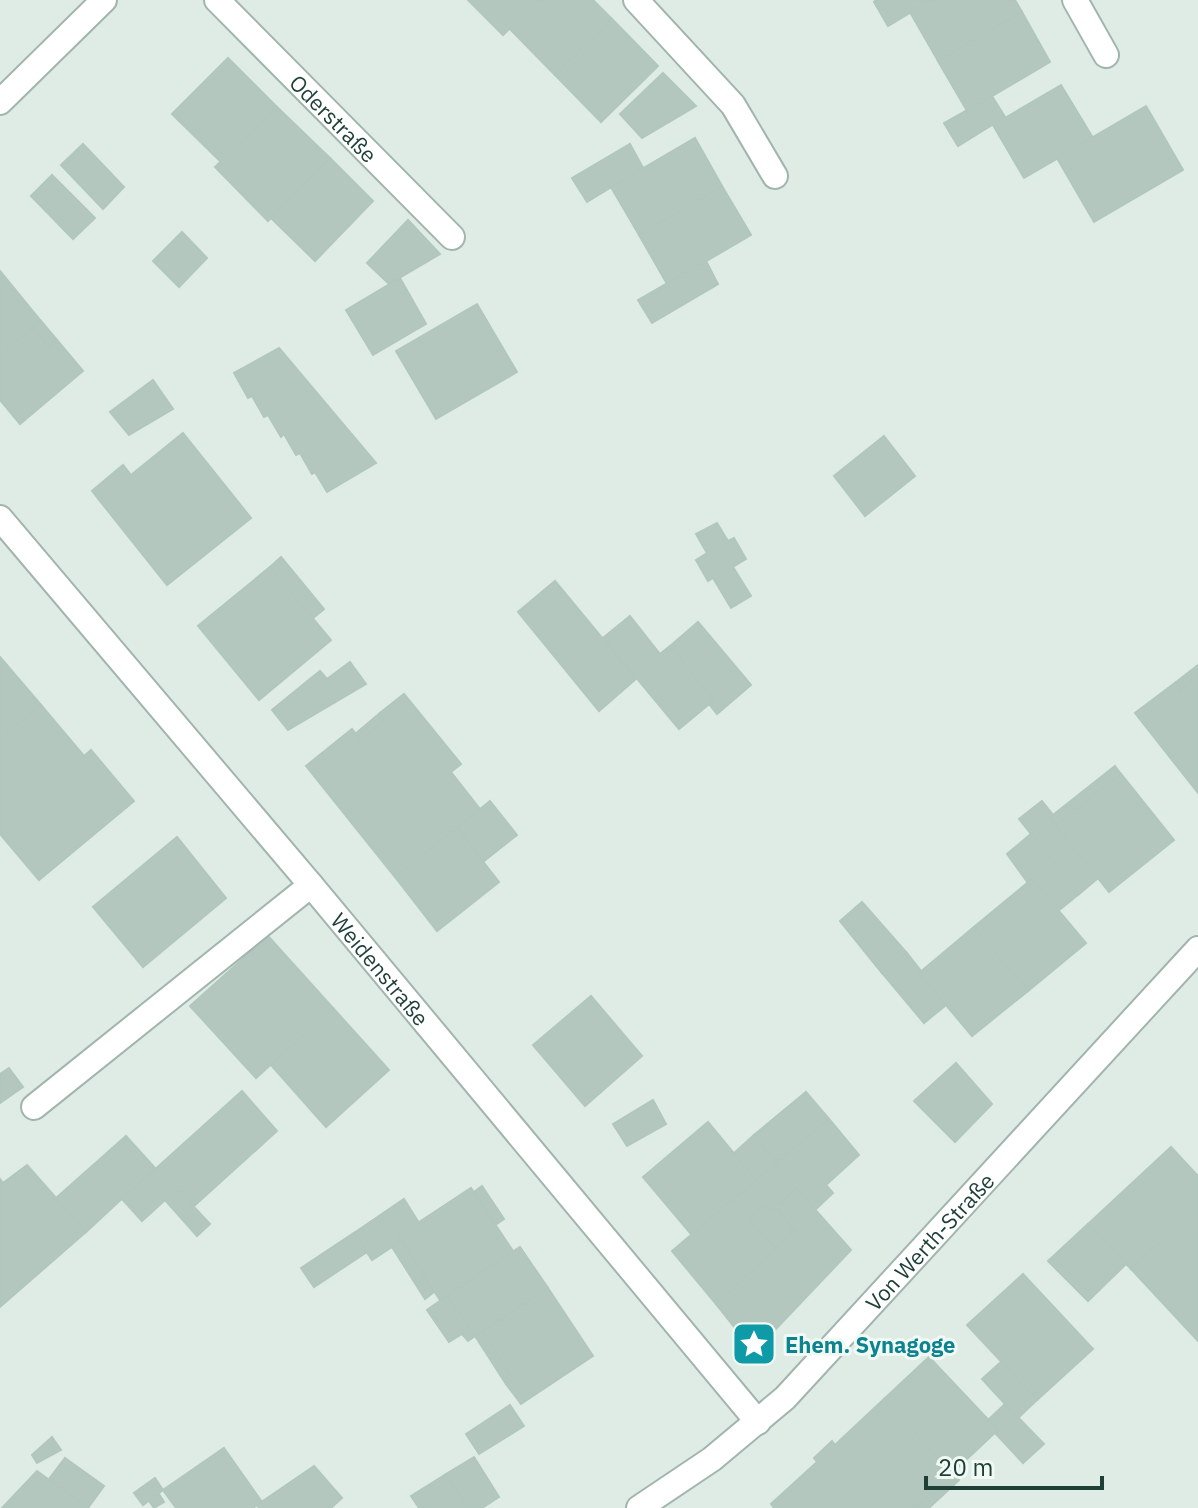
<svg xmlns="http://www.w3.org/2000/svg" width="1198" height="1508" font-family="'IBM Plex Sans',sans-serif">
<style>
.building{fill:#b4c7bf;stroke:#b1c7be;stroke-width:2}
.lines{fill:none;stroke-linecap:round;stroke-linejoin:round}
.service-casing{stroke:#a1b5ae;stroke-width:28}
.minor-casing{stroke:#a1b5ae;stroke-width:28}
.service{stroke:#fff;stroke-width:24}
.minor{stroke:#fff;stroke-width:24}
.labels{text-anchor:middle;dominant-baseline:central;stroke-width:6;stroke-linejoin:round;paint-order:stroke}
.street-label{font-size:22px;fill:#1e3f36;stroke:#f0f9f4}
.culture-label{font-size:22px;font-weight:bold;fill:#0d838f;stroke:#f0f9f4;text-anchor:start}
</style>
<rect width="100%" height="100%" fill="#dfece6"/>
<!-- building -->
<g class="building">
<polygon points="468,0 538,0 503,35"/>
<polygon points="538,0 593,0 612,19 555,75 509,28"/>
<polygon points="876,0 931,0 888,26 874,2"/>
<polygon points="931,0 1015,0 1022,12 938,61 910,12"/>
<polygon points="1022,12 1050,62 967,111 938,61"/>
<polygon points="612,19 658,66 601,122 555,75"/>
<polygon points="228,58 277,107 221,162 172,114"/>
<polygon points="663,73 696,106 642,138 620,114"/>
<polygon points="1061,85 1093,138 1024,178 993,125"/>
<polygon points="992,96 1005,117 958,146 944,123"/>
<polygon points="1146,106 1183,170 1094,222 1057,158"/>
<polygon points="277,107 330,158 268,221 215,167"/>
<polygon points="695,138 722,186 639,235 611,187"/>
<polygon points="83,144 124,187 103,209 61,165"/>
<polygon points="630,144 643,168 587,202 572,178"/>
<polygon points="330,158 373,201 315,261 271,218"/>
<polygon points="52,175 95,218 73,239 31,196"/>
<polygon points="722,186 751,235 667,284 639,235"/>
<polygon points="408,220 440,254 389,284 367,263"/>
<polygon points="182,232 207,258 179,287 153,261"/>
<polygon points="706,261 718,284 652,323 638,300"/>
<polygon points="0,271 41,321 0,355"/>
<polygon points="400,278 426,324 373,355 346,310"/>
<polygon points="477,304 517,372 436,419 396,351"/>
<polygon points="41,321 57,340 49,347 32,328"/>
<polygon points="32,328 49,347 57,340 83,371 20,424 0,400 0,355"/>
<polygon points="279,348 376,463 327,492 315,472 312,474 300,453 296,455 284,434 281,437 268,415 264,417 252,396 248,398 234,373"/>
<polygon points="153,380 173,409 129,435 110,412"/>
<polygon points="183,433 251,518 167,585 92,491 123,465 131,475"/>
<polygon points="884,436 915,476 865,516 834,476"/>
<polygon points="717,523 728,541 734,538 746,559 733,567 751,596 731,608 713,578 708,581 696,560 707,553 696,534"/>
<polygon points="281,557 324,609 313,618 270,567"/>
<polygon points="270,567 331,640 259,700 198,626"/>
<polygon points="555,581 636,679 599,711 518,612"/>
<polygon points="630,616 660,654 670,646 714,700 679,729 603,638"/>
<polygon points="698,622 751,685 717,714 709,704 714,700 670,646"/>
<polygon points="0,657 41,705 0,739"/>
<polygon points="350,662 366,684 288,730 272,710 320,671 327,679"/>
<polygon points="1198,665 1198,676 1180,690 1175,683"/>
<polygon points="1198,676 1198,793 1135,713 1175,683 1180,690"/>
<polygon points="404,694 461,764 451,772 480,809 395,877 306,766 352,729 360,740 385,720 380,713"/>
<polygon points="41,705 84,756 91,750 134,801 39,880 0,834 0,739"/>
<polygon points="380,713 385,720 360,740 355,734"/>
<polygon points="1115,766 1121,774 1056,825 1050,818 1053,815"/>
<polygon points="1121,774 1174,840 1109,892 1056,825"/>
<polygon points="490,801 517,835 484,861 457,828"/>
<polygon points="1042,801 1053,815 1050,818 1098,878 1079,894 1019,819"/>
<polygon points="457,828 499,882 437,931 395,877"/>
<polygon points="1032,833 1079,894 1058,911 1032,879 1028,883 1007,854"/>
<polygon points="177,837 226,898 143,967 93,907"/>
<polygon points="1032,879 1086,943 1028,991 974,927"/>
<polygon points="862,902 907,953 882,973 840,921"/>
<polygon points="974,927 1028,991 972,1036 919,973"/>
<polygon points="268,936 333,1008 256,1078 190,1006"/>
<polygon points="907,953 921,971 919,973 946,1005 924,1023 882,973"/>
<polygon points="591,996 642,1056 585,1106 533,1045"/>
<polygon points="333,1008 389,1070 326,1127 271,1065"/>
<polygon points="956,1063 992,1104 955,1142 914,1101"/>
<polygon points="9,1068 23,1087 0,1103 0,1074"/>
<polygon points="242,1091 277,1131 194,1206 177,1189 142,1221 122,1199"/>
<polygon points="806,1092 829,1119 776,1163 754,1135"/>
<polygon points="653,1100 666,1124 627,1146 613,1124"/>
<polygon points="829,1119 859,1155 826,1185 833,1193 815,1210 796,1188 771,1212 765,1205 749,1220 732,1200"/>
<polygon points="708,1122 756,1180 691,1234 643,1177"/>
<polygon points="754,1135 776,1163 756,1180 734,1153"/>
<polygon points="126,1136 155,1168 86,1232 56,1198"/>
<polygon points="1171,1147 1198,1176 1198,1207 1131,1269 1088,1224"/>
<polygon points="27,1165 86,1232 0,1307 0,1179 3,1183"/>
<polygon points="482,1186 504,1219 495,1225 474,1192"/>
<polygon points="471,1188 513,1251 440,1300 398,1236"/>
<polygon points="796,1188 851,1250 774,1331 739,1333 716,1304 794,1231 777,1209"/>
<polygon points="177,1189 210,1224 197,1236 165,1200"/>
<polygon points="404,1199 419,1223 398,1236 401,1241 372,1260 354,1233"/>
<polygon points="732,1200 776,1248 716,1304 672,1251"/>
<polygon points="765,1205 771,1212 777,1209 794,1231 776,1248 749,1220"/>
<polygon points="1198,1207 1198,1341 1131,1269"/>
<polygon points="1088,1224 1126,1264 1088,1301 1048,1261"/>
<polygon points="354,1233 367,1252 314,1287 301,1268"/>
<polygon points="401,1241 434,1292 425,1299 392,1247"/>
<polygon points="520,1247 548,1288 475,1336 447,1296"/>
<polygon points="1023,1274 1093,1349 1037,1400 967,1325"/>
<polygon points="548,1288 593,1356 521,1404 506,1384 513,1379 483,1332"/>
<polygon points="447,1296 475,1336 468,1341 462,1334 449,1342 427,1310"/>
<polygon points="483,1332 513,1379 506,1384 475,1336"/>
<polygon points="929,1357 998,1430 952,1473 884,1399"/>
<polygon points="1001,1362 1037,1400 1018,1418 982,1379"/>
<polygon points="884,1399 952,1473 914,1508 774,1508 771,1504 817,1462 814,1458 832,1441 835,1445"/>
<polygon points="1005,1404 1044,1444 1023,1463 995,1433 998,1430 988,1420"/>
<polygon points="510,1405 524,1426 479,1454 466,1434"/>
<polygon points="52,1437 61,1450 37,1463 32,1455"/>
<polygon points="224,1448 262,1502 253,1508 176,1508 163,1490"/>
<polygon points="474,1457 499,1497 482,1508 468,1508 446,1474"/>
<polygon points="65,1458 104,1486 88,1508 49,1479"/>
<polygon points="314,1466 342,1498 331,1508 259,1508 257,1505"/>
<polygon points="37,1471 88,1508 2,1508"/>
<polygon points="952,1473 959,1480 929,1508 914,1508"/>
<polygon points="446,1474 468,1508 419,1508 411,1496"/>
<polygon points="155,1478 163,1490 143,1505 134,1493"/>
<polygon points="159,1494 164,1502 154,1508 149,1501"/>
</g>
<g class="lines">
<!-- service casing -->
<g class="service-casing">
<g id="service">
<path id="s1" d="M217,0L452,237"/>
<polyline points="34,1107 311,885"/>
</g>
</g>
<!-- minor casing -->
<g class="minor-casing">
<g id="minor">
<polyline points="636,0 733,105 775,176"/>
<polyline points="1075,0 1106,55"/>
<polyline points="0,102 104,0"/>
<path id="s2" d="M0,518L311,885L758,1422"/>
<path id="s3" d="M639,1508L712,1459L785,1398L1198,949"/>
</g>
</g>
<!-- service -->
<use href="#service" class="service"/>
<!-- minor -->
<use href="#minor" class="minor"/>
</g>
<!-- icons -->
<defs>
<g id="sight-square" transform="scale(2.3)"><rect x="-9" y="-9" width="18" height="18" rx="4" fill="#0f9aa8" stroke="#f0f9f4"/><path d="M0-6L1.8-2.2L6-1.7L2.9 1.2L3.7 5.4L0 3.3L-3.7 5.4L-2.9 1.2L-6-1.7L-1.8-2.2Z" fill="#fff"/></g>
</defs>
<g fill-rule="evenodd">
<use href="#sight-square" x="754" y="1344"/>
</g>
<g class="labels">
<!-- street labels -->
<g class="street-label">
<text stroke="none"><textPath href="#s1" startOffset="166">Oderstraße</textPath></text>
<text stroke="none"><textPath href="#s2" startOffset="590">Weidenstraße</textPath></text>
<text stroke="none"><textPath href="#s3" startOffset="396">Von Werth-Straße</textPath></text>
</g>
<!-- culture labels -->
<g class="culture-label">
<text x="785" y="1344">Ehem. Synagoge</text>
</g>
</g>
<!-- scale -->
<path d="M926 1476v12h176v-12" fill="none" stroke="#1e3f36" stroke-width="4"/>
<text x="938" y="1476" font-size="24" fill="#1e3f36" stroke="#f0f9f4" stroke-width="6" paint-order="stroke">20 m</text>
</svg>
